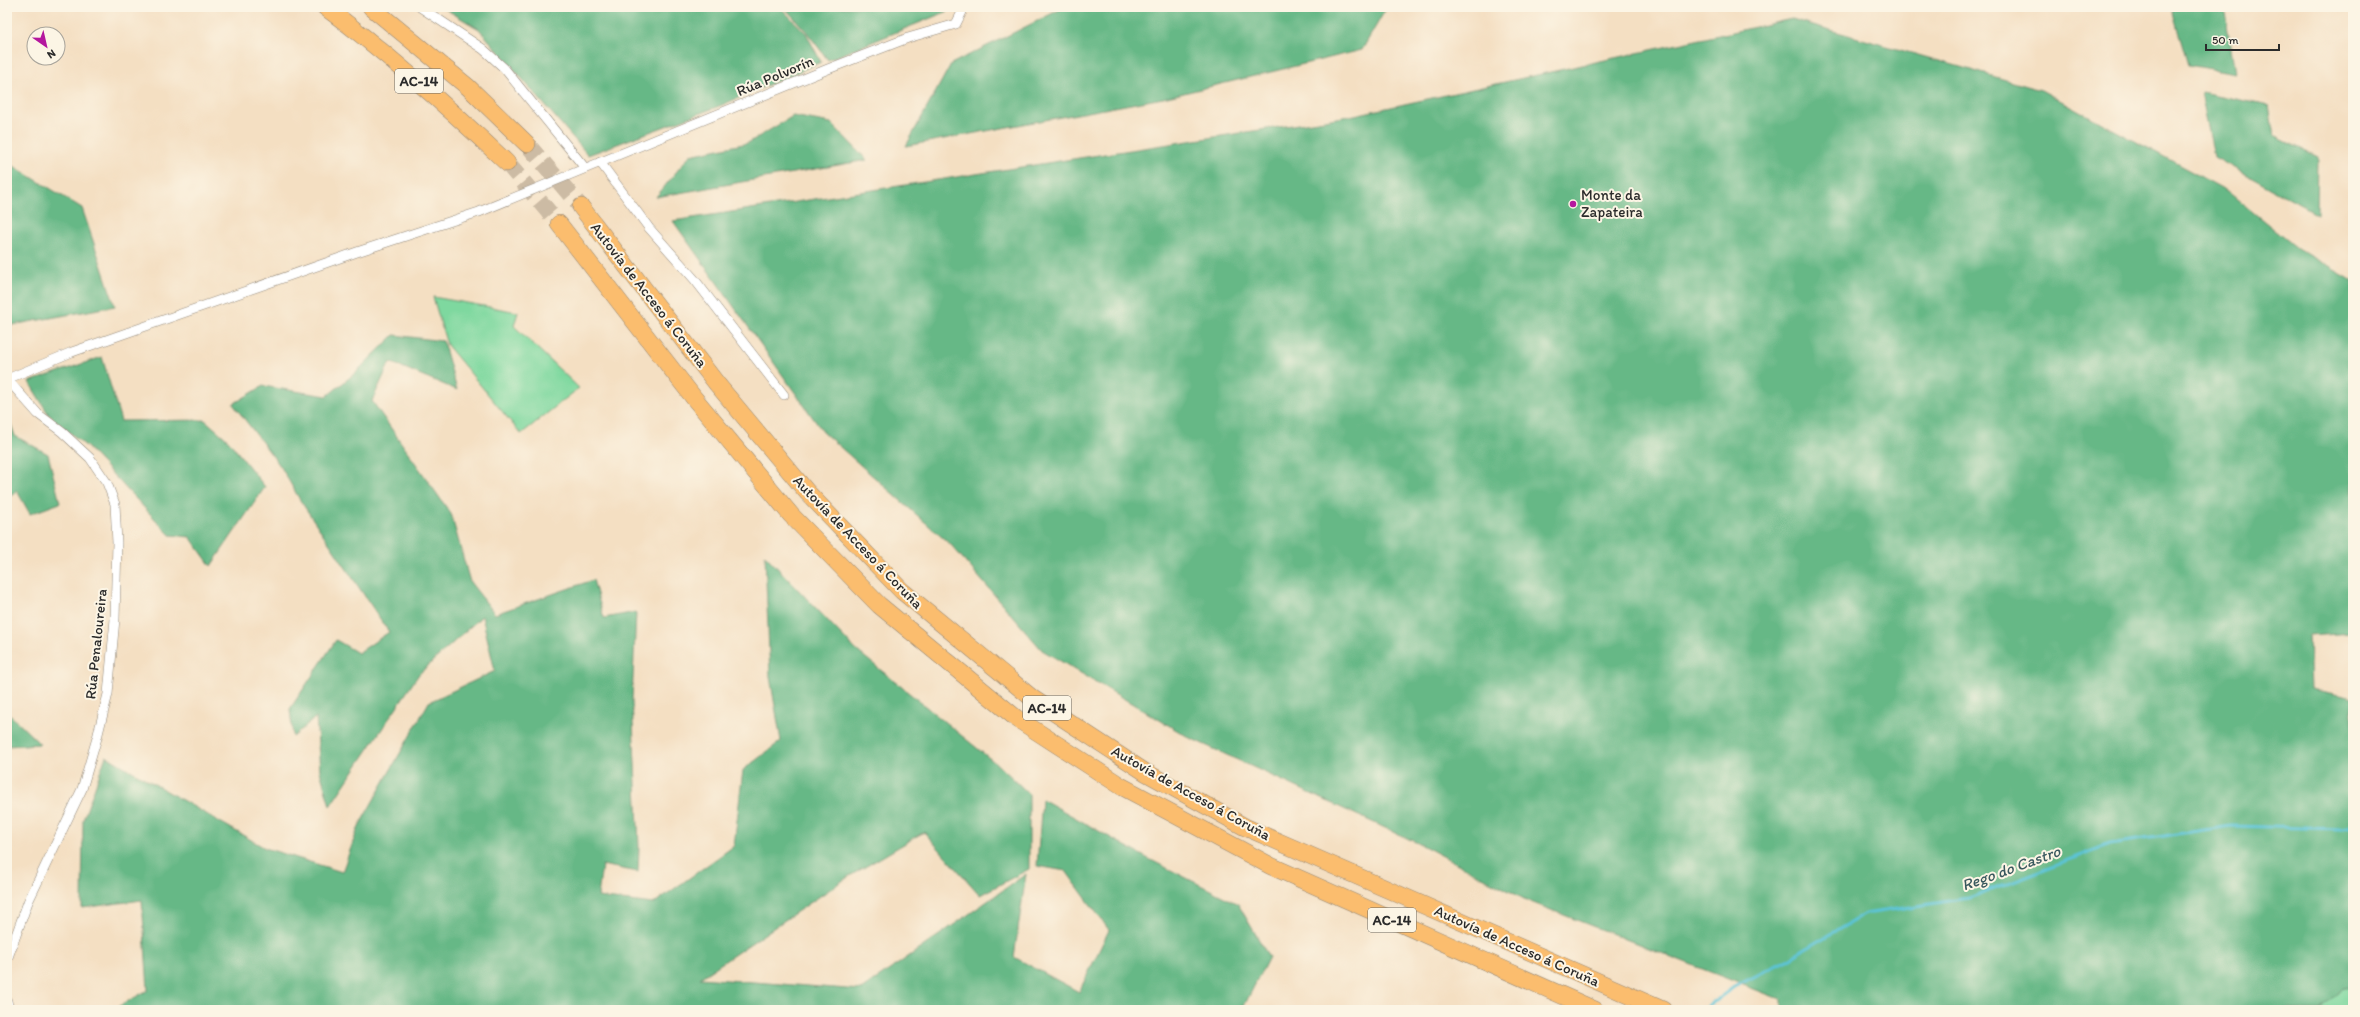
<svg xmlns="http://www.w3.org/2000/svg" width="2360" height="1017" font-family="Itim,sans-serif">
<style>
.green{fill:#7ed89f;stroke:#548265}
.forest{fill:#66b886;stroke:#487258}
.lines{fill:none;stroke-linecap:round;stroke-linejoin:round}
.stream{stroke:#5cc4d9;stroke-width:3}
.motorway-tunnel{stroke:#ccbba4;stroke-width:17;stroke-dasharray:17 8;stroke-linecap:butt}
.minor-casing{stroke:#908576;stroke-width:10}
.motorway-casing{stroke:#908576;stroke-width:18}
.minor{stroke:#fff;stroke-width:9}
.motorway{stroke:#fbbd6e;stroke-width:17}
.poi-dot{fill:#b5179e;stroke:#fcf5e5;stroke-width:1.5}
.labels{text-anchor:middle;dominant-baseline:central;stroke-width:4;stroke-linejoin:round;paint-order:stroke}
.shield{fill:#fcf5e5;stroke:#6a6863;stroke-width:1}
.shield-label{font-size:14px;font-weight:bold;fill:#2b2b2b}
.street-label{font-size:15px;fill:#2b2b2b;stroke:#fcf5e5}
.poi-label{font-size:15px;fill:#2b2b2b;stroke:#fcf5e5;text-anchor:start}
.water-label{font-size:16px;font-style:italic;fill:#3a595f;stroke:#fcf5e5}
</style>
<rect width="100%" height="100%" fill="#fcf5e5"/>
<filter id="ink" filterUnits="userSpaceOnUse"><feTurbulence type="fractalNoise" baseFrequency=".025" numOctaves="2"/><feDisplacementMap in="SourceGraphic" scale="8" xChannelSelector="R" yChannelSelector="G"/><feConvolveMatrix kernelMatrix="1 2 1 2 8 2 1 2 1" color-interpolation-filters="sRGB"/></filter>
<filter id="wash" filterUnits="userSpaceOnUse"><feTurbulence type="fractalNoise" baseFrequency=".012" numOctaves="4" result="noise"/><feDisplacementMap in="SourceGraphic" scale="16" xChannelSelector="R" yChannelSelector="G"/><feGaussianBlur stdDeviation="0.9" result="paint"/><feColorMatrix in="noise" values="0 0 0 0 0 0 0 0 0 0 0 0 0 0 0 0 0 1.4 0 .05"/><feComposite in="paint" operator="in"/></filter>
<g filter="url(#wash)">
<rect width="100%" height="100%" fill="#f4dfc2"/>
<!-- green -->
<g class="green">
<polygon points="433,297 518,312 514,326 579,388 521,434 447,345"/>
<polygon points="2353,986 2353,1010 2321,1010 2342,987"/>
</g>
<!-- forest -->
<g class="forest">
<polygon points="442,7 780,7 806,33 821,62 722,105 588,155 479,29"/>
<polygon points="784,7 946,7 948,11 828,60 806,31"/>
<polygon points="1065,7 1387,7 1362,50 1163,98 906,146 951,64"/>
<polygon points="2171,7 2224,7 2235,73 2188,65"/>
<polygon points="1792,19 2041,90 2227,191 2297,248 2353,281 2353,633 2309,636 2311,689 2353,698 2353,986 2342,987 2321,1010 1782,1010 1782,1000 1528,901 1422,845 1190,738 1042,650 952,546 823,432 673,221 1350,116"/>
<polygon points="2201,92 2269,106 2274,136 2318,157 2317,214 2214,157"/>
<polygon points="793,116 831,123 867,160 656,197 690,155 748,143"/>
<polygon points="7,162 82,208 115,306 7,326"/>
<polygon points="394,335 443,341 457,390 390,362 372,401 451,514 470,582 495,614 593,580 604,618 636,612 632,700 639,847 638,872 602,865 598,897 653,904 734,846 743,770 781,741 770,677 765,555 856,650 1004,770 1029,794 1029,869 980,895 924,832 848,877 700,978 861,990 1026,874 1014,957 1079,992 1109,930 1066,871 1037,866 1042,799 1145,857 1238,904 1269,957 1242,1010 112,1010 148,990 142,900 82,908 83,820 106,756 265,848 342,872 359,826 429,702 495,671 482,616 419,674 330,806 320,771 316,717 293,737 290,709 336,640 358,653 389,632 300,500 281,467 233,404 263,386 327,396 354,374"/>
<polygon points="102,357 121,421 205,420 228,440 265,487 211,566 190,537 170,535 87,447 49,415 29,382"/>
<polygon points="7,413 15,436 48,454 60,503 30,514 17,491 7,499"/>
<polygon points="7,712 40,744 7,746"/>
</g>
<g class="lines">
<!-- stream -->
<polyline class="stream" points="1702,1010 1734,987 1787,960 1865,914 1969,898 2110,844 2231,826 2343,829 2353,827"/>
</g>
</g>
<g filter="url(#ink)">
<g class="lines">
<!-- motorway-tunnel -->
<g class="motorway-tunnel">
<polyline points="527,144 581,207"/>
<polyline points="507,163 559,224"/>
</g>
<!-- minor casing -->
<g class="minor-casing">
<g id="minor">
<polyline points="420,7 483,49 504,68 585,168"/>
<polyline points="600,162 649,228 695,280 784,395"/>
<polyline points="7,379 72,352 357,252 479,212 828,69 908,38 956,24 962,12 959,7"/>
<polyline points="7,960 28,902 82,789 97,738 108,694 115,619 117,543 115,504 107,483 90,458 62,432 38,414 7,379"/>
<polyline points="7,1001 9,1010"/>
</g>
</g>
<!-- motorway casing -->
<g class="motorway-casing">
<g id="motorway">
<path d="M325,7C390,55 448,107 507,163"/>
<polyline points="371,7 468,87 527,144"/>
<polyline points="581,207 717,384 807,492 902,591 1032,698 1145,772 1245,827 1663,1010"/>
<polyline points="559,224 694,398 791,515 879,605 1016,718 1121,786 1271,866 1595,1010"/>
</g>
</g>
<!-- minor -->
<use href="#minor" class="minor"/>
<!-- motorway -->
<use href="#motorway" class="motorway"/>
</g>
</g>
<!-- markers -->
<circle class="poi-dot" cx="1573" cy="204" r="4"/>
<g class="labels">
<!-- shield labels -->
<g class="shield">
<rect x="395" y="69" width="48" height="24" rx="3"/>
<rect x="1023" y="696" width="48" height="24" rx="3"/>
<rect x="1368" y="908" width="48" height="24" rx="3"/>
</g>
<g class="shield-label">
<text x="419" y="81">AC-14</text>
<text x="1047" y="708">AC-14</text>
<text x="1392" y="920">AC-14</text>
</g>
<!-- street labels -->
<g class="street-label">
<text transform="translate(775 76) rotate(-23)">Rúa Polvorín</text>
<text transform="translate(649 295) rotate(52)">Autovía de Acceso á Coruña</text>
<text transform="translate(858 542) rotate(46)">Autovía de Acceso á Coruña</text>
<text transform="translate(96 644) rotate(-84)">Rúa Penaloureira</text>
<text transform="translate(1191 793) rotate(29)">Autovía de Acceso á Coruña</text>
<text transform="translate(1517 946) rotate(24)">Autovía de Acceso á Coruña</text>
</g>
<!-- poi labels -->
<g class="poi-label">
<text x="1581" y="195">Monte da<tspan x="1581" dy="17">Zapateira</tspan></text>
</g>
<!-- water labels -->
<g class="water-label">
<text transform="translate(2011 868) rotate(-20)">Rego do Castro</text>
</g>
</g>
<!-- margin -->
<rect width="2360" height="1017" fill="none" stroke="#fcf5e5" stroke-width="24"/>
<!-- north arrow -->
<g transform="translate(46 46) rotate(146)"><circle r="19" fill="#fcf5e5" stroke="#a8a49b"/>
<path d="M0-3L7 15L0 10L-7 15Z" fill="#b5179e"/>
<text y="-6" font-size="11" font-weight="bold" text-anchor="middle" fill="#2b2b2b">N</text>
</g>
<!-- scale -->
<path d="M2206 44v6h73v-6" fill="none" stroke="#2b2b2b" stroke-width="2"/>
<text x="2212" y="44" font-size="12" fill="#2b2b2b" stroke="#fcf5e5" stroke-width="3" paint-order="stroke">50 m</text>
</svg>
